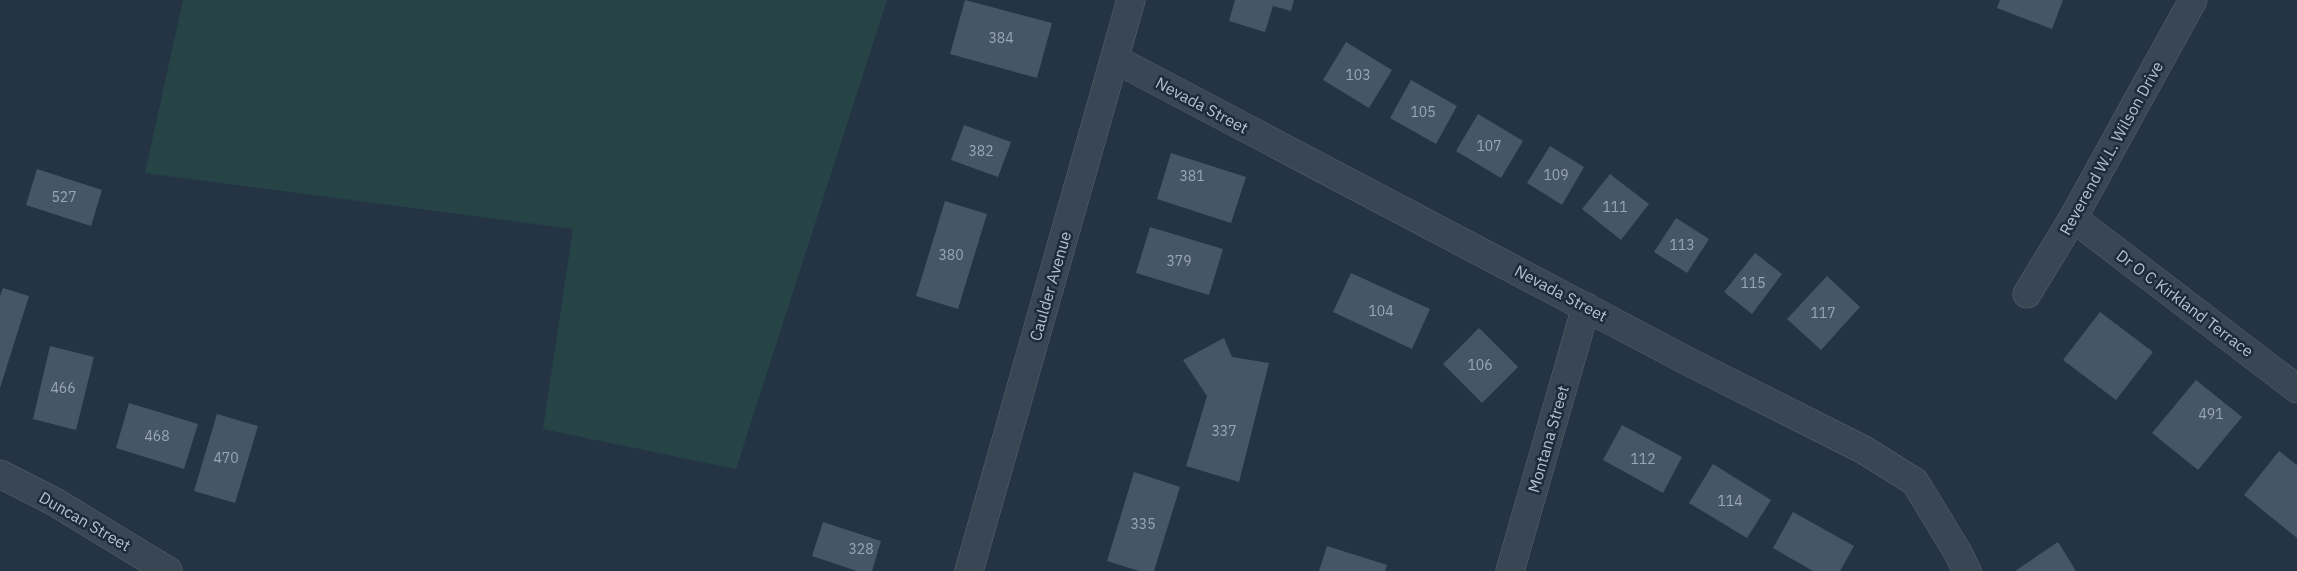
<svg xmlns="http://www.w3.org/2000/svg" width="2297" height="571" font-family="'IBM Plex Sans',sans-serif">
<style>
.green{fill:#264446}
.building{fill:#465669}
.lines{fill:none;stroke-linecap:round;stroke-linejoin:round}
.minor-casing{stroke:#576472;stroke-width:29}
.tertiary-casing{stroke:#576472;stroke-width:29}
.minor{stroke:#394654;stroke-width:28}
.tertiary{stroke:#394654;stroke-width:28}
.labels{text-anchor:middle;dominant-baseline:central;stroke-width:5;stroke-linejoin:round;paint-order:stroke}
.number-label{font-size:14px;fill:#9aa6b5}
.street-label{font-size:16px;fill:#b6c1ce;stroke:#1d2b3a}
</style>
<rect width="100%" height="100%" fill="#243445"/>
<!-- green -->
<polygon class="green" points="183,0 887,0 736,469 543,429 573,229 145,173"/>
<!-- building -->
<g class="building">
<polygon points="965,0 1052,23 1037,78 950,54"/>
<polygon points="1235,0 1294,0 1291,11 1273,6 1265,32 1229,21"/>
<polygon points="2000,0 2063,0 2052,29 1997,8"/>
<polygon points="1346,42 1392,70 1369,108 1323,80"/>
<polygon points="1411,80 1457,106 1436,144 1390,118"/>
<polygon points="1478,114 1523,141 1501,178 1456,151"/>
<polygon points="964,125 1011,142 998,177 951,160"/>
<polygon points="1550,146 1584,167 1562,205 1527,183"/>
<polygon points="1171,153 1246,177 1231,223 1157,199"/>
<polygon points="37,169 102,190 91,226 26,205"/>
<polygon points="1610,174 1649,204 1621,240 1582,209"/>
<polygon points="945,201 987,214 958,309 916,296"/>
<polygon points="1676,218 1709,239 1687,273 1654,252"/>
<polygon points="1150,227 1223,249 1209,295 1136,273"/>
<polygon points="1755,253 1782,274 1752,314 1724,292"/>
<polygon points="1351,273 1430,309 1412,349 1333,312"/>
<polygon points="1827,276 1860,307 1821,350 1787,319"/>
<polygon points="3,288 29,296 0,388 0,296"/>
<polygon points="2100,312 2153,352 2116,400 2063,360"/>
<polygon points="1479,328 1518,367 1482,403 1443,364"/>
<polygon points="1224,338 1232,357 1269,363 1239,482 1186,466 1207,396 1183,360"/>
<polygon points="50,346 94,357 76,430 33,419"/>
<polygon points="2196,380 2242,417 2198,470 2152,433"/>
<polygon points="129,403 198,424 184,469 116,448"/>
<polygon points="217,414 258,426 235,503 194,491"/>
<polygon points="1622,425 1682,457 1663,493 1603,460"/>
<polygon points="2279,451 2297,465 2297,538 2244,495"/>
<polygon points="1713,464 1771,500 1747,538 1689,503"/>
<polygon points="1134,472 1180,487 1154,571 1139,571 1107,561"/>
<polygon points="1793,512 1854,546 1840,571 1813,571 1773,548"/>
<polygon points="823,522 881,541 872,571 857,571 812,556"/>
<polygon points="2058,542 2076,571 2015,571"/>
<polygon points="1327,546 1387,565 1385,571 1319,571"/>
</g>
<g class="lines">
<!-- minor casing -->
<g class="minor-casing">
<g id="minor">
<polyline points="1115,59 1693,364 1864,450 1915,482 1957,551 1967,571"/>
<polyline points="2073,218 2297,389"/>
<polyline points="2027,294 2073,218 2193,0"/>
<polyline points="0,474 55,502 168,571"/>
<polyline points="1510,571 1586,307"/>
</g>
</g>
<!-- tertiary casing -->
<g class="tertiary-casing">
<polyline id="tertiary" points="969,571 1131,0"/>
</g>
<!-- minor -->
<use href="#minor" class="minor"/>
<!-- tertiary -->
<use href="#tertiary" class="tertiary"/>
</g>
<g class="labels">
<!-- number labels -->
<g class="number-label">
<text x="1001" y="38">384</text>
<text x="1358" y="75">103</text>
<text x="1423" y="112">105</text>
<text x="1489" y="146">107</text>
<text x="981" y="151">382</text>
<text x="1556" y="175">109</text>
<text x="1192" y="176">381</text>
<text x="64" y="197">527</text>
<text x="1615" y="207">111</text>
<text x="1682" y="245">113</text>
<text x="951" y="255">380</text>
<text x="1179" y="261">379</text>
<text x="1753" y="283">115</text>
<text x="1381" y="311">104</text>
<text x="1823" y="313">117</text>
<text x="1480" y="365">106</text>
<text x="63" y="388">466</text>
<text x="2211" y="414">491</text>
<text x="1224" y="431">337</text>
<text x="157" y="436">468</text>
<text x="226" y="458">470</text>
<text x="1643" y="459">112</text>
<text x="1730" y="501">114</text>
<text x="1143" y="524">335</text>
<text x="861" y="549">328</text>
</g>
<!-- street labels -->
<g class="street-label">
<text transform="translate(1202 105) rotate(28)">Nevada Street</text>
<text transform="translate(2111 148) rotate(-61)">Reverend W.L. Wilson Drive</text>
<text transform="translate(1050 286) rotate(-74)">Caulder Avenue</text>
<text transform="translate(1561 293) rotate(28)">Nevada Street</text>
<text transform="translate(2185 303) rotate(37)">Dr O C Kirkland Terrace</text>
<text transform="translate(1548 439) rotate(-74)">Montana Street</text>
<text transform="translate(85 521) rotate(30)">Duncan Street</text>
</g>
</g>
</svg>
